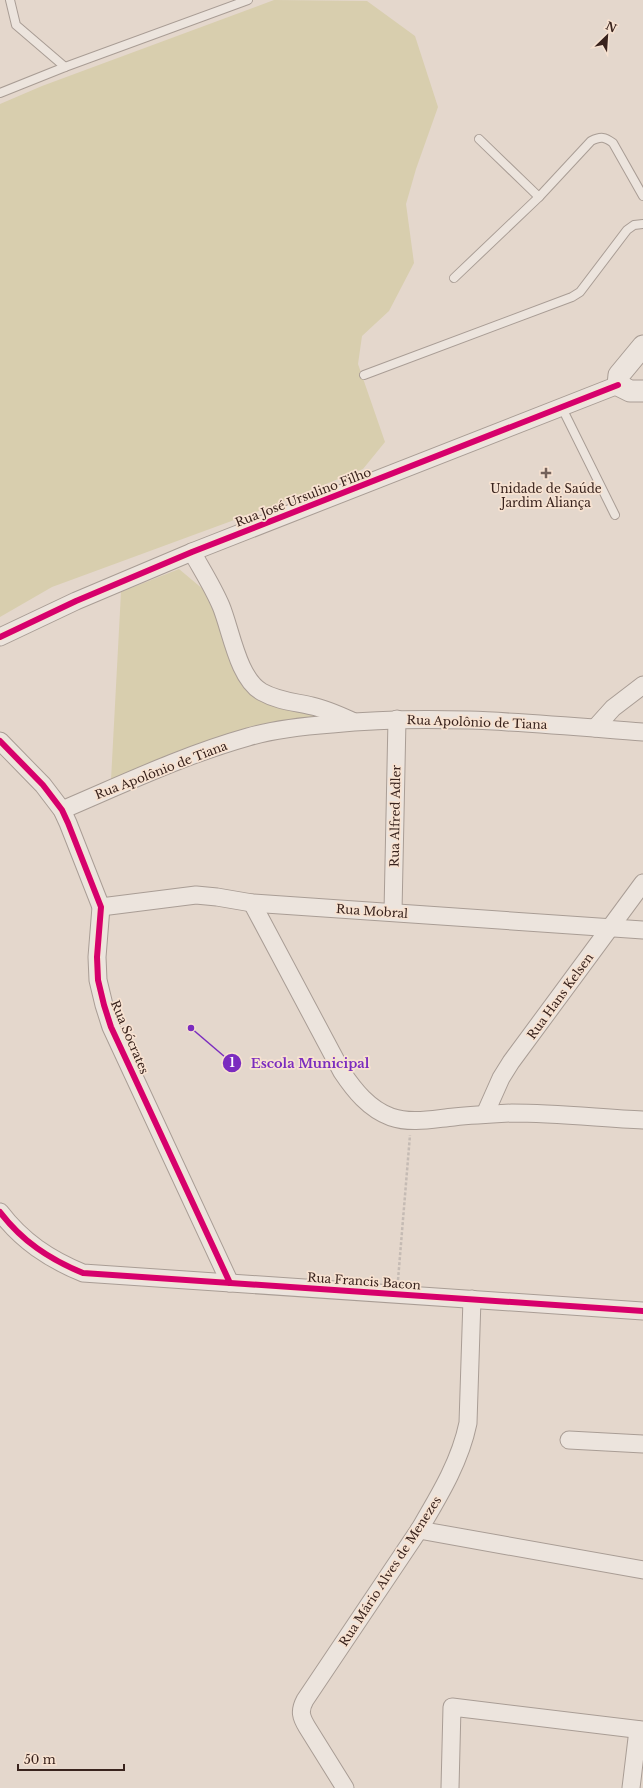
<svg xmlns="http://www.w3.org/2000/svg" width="643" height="1788" font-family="'Libre Baskerville',serif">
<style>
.green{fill:#d8ceae}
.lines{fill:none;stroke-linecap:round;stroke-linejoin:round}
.service-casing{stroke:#a99d95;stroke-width:10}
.minor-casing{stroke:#a99d95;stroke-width:19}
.tertiary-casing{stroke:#a99d95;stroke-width:23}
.path{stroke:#c5bbb4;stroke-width:2.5;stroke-dasharray:3 2;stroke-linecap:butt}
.service{stroke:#ece4dd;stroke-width:8}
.minor{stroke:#ece4dd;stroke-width:17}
.tertiary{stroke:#ece4dd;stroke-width:21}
.cycleway-casing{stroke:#f7e2d1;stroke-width:8}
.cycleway{stroke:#d6006c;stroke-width:6}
.poi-dot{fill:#75625a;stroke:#f7e2d1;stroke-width:1.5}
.labels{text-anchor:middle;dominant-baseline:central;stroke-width:3.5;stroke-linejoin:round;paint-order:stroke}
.poi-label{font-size:12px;fill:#39231d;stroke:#f7e2d1}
.street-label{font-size:12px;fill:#39231d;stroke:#f7e2d1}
.leader{fill:none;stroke:#7b2cbf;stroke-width:1.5}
.callout-dot{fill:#7b2cbf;stroke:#f7e2d1;stroke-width:1.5}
.mark-label{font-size:12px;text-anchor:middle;font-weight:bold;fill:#fff}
.callout-label{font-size:13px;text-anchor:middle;font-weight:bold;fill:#7b2cbf;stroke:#f7e2d1;stroke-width:3.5;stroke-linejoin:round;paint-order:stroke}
</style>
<rect width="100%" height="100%" fill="#e4d7cc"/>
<!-- green -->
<g class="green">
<polygon points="274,0 367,1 415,36 438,107 416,169 406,204 414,263 389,311 362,336 358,364 385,442 363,469 264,509 52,587 0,617 0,104 42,86"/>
<polygon points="179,569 204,590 212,604 221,625 235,673 243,687 256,697 324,717 252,726 221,736 111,780 121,592"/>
</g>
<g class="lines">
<!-- service casing -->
<g class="service-casing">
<g id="service">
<polyline points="10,0 16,25 65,67"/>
<polyline points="0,93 65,67 248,0"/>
<polyline points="479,139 539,197"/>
<path d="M454,278L539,197L591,141C601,136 605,137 613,143L643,196"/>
<polyline points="364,375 572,297 580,292 627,230 634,225 643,224"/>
<polyline points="562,408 615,515"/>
</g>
</g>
<!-- minor casing -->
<g class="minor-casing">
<g id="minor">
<path d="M192,552C202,570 213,587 221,606C231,630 238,679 262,692C278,701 295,702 312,706C326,709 339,715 352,721"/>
<polyline points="0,637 76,601 192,552 618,385"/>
<polyline points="595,728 613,708 643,685"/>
<polyline points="0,741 43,785 62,810 68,823 101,907 97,957 98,980 104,1005 111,1027 230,1283"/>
<path d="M62,810C123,784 184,755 248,737C275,729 304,726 332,724C436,713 539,724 643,732"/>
<path d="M252,903L342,1072C354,1090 369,1109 391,1117C411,1124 433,1119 454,1117C473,1115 492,1114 512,1113C556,1113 600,1118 643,1120"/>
<polyline points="101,907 196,895 217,897 252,903 643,930"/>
<polyline points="393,912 397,719"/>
<polyline points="485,1114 501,1078 511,1062 643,883"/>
<path d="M0,1212C22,1241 49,1259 83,1273L643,1311"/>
<polyline points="569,1440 643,1444"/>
<polyline points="419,1530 643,1570"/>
<path d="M345,1788L307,1727C301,1717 299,1711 305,1700L419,1530C439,1496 460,1462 468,1423L472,1299"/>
<polyline points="450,1788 452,1707 643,1730"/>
<polyline points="631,1788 638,1730"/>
</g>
</g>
<!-- tertiary casing -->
<g class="tertiary-casing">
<polyline id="tertiary" points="643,346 619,375 618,385 630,391 643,391"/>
</g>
<!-- path -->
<polyline class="path" points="398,1280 410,1135"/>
<!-- service -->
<use href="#service" class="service"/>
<!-- minor -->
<use href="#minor" class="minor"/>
<!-- tertiary -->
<use href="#tertiary" class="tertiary"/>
<!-- cycleway casing -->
<g class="cycleway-casing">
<g id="cycleway">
<polyline points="0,637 76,601 192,552 618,385"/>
<polyline points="0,741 43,785 62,810 68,823 101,907 97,957 98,980 104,1005 111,1027 230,1283"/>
<path d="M0,1212C22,1241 49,1259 83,1273L643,1311"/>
</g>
</g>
<!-- cycleway -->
<use href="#cycleway" class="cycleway"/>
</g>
<!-- markers -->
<path class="poi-dot" d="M544 467h4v4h4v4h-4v4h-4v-4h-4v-4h4z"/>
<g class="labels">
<!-- poi labels -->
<g class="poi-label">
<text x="546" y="488">Unidade de Saúde<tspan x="546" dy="14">Jardim Aliança</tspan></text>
</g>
<!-- street labels -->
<g class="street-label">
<text transform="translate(303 497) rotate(-21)">Rua José Ursulino Filho</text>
<text transform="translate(477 722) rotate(2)">Rua Apolônio de Tiana</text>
<text transform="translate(161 770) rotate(-21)">Rua Apolônio de Tiana</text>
<text transform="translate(395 816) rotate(-89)">Rua Alfred Adler</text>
<text transform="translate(372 911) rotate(4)">Rua Mobral</text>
<text transform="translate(560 996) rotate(-54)">Rua Hans Kelsen</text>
<text transform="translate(130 1037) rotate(67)">Rua Sócrates</text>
<text transform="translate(364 1281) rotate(4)">Rua Francis Bacon</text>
<text transform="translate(390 1571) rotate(-57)">Rua Mário Alves de Menezes</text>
</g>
</g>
<!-- callouts -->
<path class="leader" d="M191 1028L232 1063"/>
<g class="callout-dot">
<circle cx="191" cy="1028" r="4"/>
<circle cx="232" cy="1063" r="10"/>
</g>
<g class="mark-label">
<text x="232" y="1067">1</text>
</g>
<g class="callout-label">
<text x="310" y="1068">Escola Municipal</text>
</g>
<!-- north arrow -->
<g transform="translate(607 36) rotate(25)" stroke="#f7e2d1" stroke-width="3" paint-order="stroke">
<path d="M0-3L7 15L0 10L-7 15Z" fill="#39231d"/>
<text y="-6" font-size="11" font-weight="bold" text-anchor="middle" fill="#39231d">N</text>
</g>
<!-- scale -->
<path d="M18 1764v6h106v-6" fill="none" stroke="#39231d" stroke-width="2"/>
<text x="24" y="1764" font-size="12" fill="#39231d" stroke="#f7e2d1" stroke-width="3" paint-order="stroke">50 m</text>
</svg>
